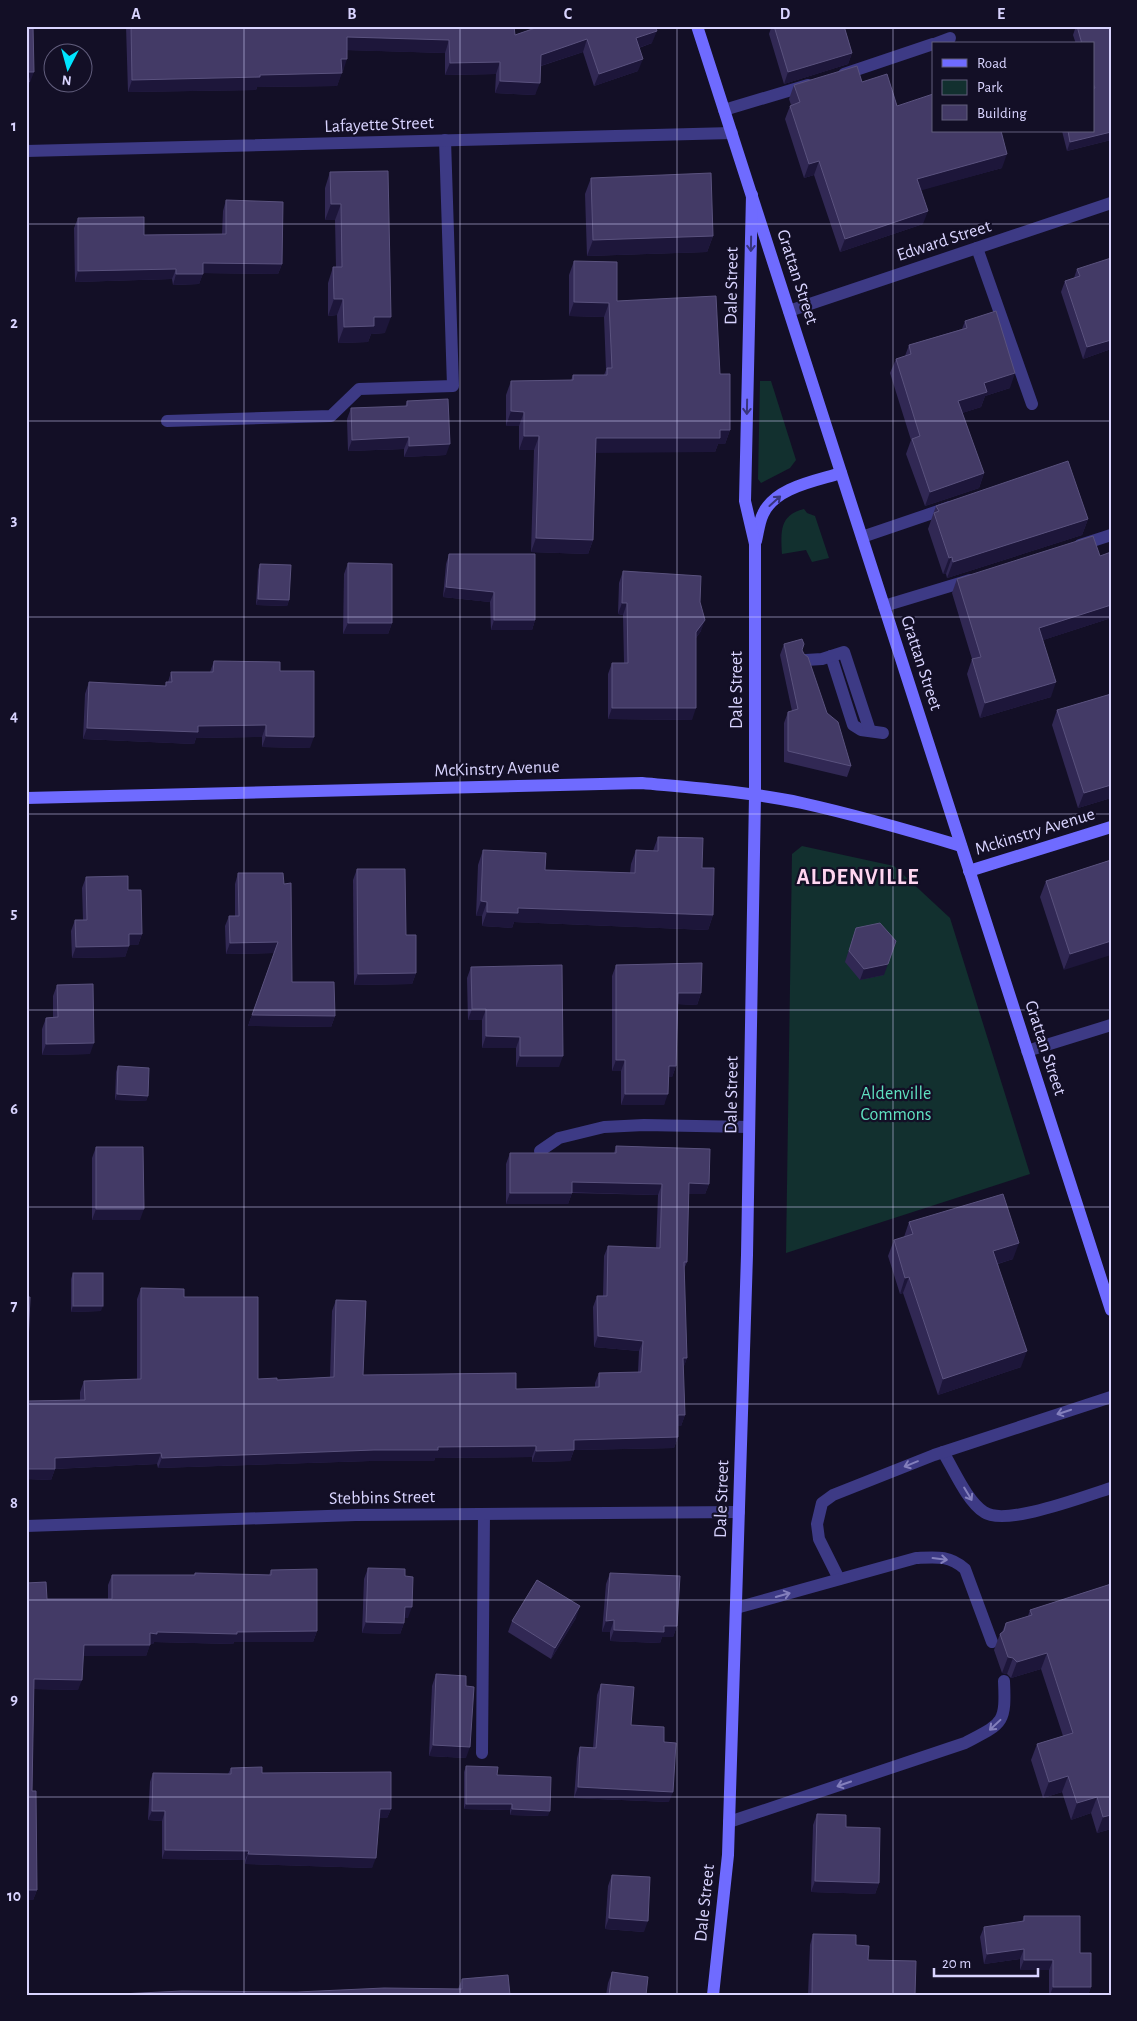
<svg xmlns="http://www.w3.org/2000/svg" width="1137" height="2021" font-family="'Alegreya Sans',sans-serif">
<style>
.green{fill:#12302f}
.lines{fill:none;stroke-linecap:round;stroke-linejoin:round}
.lane{stroke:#3d3a85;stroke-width:12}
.street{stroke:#3d3a85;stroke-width:12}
.secondary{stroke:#6f6bff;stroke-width:12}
.wall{fill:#312854}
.shaded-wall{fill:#1d163a}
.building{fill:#433a66;stroke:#5a527e}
.oneway{stroke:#38347d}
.oneway2{stroke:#837fbc}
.grid{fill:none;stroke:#d9d4ff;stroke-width:1;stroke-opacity:0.55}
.labels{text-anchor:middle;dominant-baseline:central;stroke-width:4.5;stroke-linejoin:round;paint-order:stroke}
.street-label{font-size:18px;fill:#d9d4ff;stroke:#130f26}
.park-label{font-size:18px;fill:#5fe0c0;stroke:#130f26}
.district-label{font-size:22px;font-weight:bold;letter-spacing:1px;fill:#ffd6f0;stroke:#130f26}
.neatline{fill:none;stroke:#d9d4ff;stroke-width:2}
.grid-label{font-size:16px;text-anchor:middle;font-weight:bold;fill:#d9d4ff}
</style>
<rect width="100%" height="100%" fill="#130f26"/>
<!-- green -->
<g class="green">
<polygon points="760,381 771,381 796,460 790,468 761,483 758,479"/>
<path d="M804,509L807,513L815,516L829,558L812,562L806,550L782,554C781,532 779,515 804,509Z"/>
<polygon points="802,846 894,866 950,918 1030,1174 786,1253 792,854"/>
</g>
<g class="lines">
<!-- lane -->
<g class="lane">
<polyline points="934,44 950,38"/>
<polyline points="844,74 933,44"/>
<polyline points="724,110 808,85"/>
<polyline points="977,248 1032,404"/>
<polyline points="167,421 331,416 359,389 453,386 445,140"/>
<polyline points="862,537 950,507"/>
<polyline points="1080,545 1111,535"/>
<polyline points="884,606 970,580"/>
<polyline points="831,656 853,725 861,730 883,733"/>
<polyline points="806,660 822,659 844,652 870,731"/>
<polyline points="1027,1051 1111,1025"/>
<polyline points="540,1151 559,1138 604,1127 644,1125 749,1127"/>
<path d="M943,1452C954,1470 967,1501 984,1512C1005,1527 1085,1496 1111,1488"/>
<polyline points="839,1579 819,1539 817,1524 822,1503 833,1495 934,1455 1111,1397"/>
<path d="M736,1608L916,1558C936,1557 949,1555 965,1569L992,1642"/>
<polyline points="482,1753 484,1514"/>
<path d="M729,1822L965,1743C1003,1723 1006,1724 1004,1681"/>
</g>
<!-- street -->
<g class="street">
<polyline points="26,151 732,133"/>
<polyline points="789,311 1111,203"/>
<polyline points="26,1526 356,1515 739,1512"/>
</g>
<!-- secondary -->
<g class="secondary">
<polyline points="697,26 1111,1310"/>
<path d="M756,541C758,533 759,522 763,514C775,487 816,481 841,473"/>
<path d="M26,798L642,783C695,788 750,792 802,803C856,815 908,830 961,846"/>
<polyline points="969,871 1111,827"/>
<polyline points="713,1995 728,1855 747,1255 755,795 755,544 745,501 752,195"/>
</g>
</g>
<!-- wall -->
<g class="wall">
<polygon points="126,26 514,26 515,35 652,43 639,48 638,71 594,86 583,52 541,66 535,95 495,93 496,74 445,75 445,53 347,50 343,71 342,71 337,86 257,87 256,90 128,92"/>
<polygon points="770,26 844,26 852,53 848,64 784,84 769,34 771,28"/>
<polygon points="1076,26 1111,26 1111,140 1067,151 1062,131 1093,131 1093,44 1076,44 1073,35"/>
<polygon points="862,82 897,106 1002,168 920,190 923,224 840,252 814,175 804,178 785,119 790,106 791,105 789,99 794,85"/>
<polygon points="330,172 385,333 371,334 368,342 338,343 337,315 328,316 328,283 333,267 336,267 335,220 325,220 325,188"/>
<polygon points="591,178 713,236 707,252 587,256 585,194"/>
<polygon points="226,200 282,264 278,274 203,273 199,284 173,285 172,279 75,282 74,228 78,218 144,235 222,234 223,211"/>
<polygon points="574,261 617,301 720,374 730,430 725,444 718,444 715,452 595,452 593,540 588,554 531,552 534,450 519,450 519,426 506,426 506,395 511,381 571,380 573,375 604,375 606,370 604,317 569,316 569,275"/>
<polygon points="1077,269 1111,349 1083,359 1061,292 1065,281 1074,278"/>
<polygon points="965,321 1010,388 985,396 981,407 962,413 984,473 979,488 925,506 906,454 911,440 890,373 896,359 905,356 909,345 962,329"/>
<polygon points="407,401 446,455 404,457 404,449 348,451 347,419 351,408 405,407"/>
<polygon points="936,506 1088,519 1082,535 947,578 946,574 943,574 928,529"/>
<polygon points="1111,552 1111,618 1043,640 1051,697 980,718 967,674 972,659 952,593 957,579 1100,556"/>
<polygon points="449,554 535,620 532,630 491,630 490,602 443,597 446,564"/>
<polygon points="348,563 392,623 388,634 343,634 344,574"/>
<polygon points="260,564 289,600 287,606 256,605 258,570"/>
<polygon points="623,571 700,602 701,631 696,638 692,720 608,719 608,674 612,663 624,663 623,615 618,614 619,583"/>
<polygon points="784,644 802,650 827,713 851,766 847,777 784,762 784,723 788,712 792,711 780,655"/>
<polygon points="214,661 280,671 310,748 262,747 262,737 196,738 194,744 83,739 85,694 89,682 165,686 166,682 168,682 171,672 210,672"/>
<polygon points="1111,694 1111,798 1078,808 1052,725 1057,710"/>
<polygon points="658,837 702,868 713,915 708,930 514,922 512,928 482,926 482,916 476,916 478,865 483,850 545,870 630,873 631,864 636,850 653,851"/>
<polygon points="1111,860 1064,970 1040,897 1046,881"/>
<polygon points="357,869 406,935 416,973 412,984 354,985 353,880"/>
<polygon points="238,873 284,884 292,982 335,1016 331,1027 248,1026 274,953 226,954 225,926 229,916 235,916 235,884"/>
<polygon points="86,877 128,890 142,934 138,945 129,945 125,957 72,958 71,931 75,920 83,920 82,888"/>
<polygon points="856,928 884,975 860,980 845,962"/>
<polygon points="616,965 701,993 697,1005 678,1004 676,1066 672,1077 669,1077 664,1105 621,1105 621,1071 612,1071 612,976"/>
<polygon points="471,967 559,1067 516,1067 516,1048 482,1048 482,1020 468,1020 467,978"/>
<polygon points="57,985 90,1054 42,1055 42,1029 46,1018 53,1017 53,996"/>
<polygon points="118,1066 148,1096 146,1101 115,1100 116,1072"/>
<polygon points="616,1146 710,1149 709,1184 705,1194 688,1194 687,1262 684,1269 687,1358 683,1368 685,1415 681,1426 678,1426 678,1437 674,1448 574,1450 570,1461 532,1462 532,1457 435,1458 434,1461 370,1461 158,1468 157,1464 55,1469 51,1480 26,1479 26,1401 80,1400 80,1392 84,1381 137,1379 137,1299 141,1288 184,1289 184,1297 258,1297 258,1379 277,1378 277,1380 330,1377 332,1311 336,1300 366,1301 363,1375 516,1373 516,1389 595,1388 595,1383 599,1373 638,1372 639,1351 594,1347 593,1307 597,1296 603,1296 604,1256 608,1246 656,1248 658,1195 572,1193 568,1204 506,1204 506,1164 510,1153 614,1153"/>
<polygon points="96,1147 140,1220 92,1220 92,1158"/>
<polygon points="909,1222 1013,1259 998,1264 1021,1367 938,1395 903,1293 900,1294 888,1256 894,1240 904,1237"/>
<polygon points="73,1273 101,1311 71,1312 71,1279"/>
<polygon points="368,1568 405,1576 408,1618 404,1618 404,1623 400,1634 362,1633 364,1579"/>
<polygon points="271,1570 317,1631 313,1642 234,1642 233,1644 154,1642 153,1644 150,1644 146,1656 83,1656 78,1690 34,1689 32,1791 37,1890 33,1900 26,1583 47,1599 108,1599 108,1585 112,1575 194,1575 195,1573 269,1575"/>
<polygon points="610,1573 677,1626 673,1637 662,1637 660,1643 610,1641 610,1632 602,1632 606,1584"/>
<polygon points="1111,1584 1111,1829 1097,1833 1091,1813 1071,1820 1062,1792 1043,1798 1031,1760 1037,1744 1063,1736 1041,1669 1011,1678 1007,1674 1002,1673 994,1650 1000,1634 1002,1632 1006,1623 1028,1616 1030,1610"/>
<polygon points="576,1618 551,1659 508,1632 512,1621"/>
<polygon points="436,1674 466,1686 466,1758 429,1756 432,1686"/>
<polygon points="601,1684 631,1725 664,1742 669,1802 574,1798 577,1758 580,1747 593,1748 597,1695"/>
<polygon points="466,1766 497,1775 548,1816 510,1815 510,1810 464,1809 464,1772"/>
<polygon points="231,1768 262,1773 391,1809 387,1818 379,1818 372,1868 245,1864 245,1860 162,1859 162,1821 148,1820 150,1782 153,1773 228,1774"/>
<polygon points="817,1814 846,1827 879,1883 875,1894 811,1892 813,1825"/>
<polygon points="612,1875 644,1932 605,1929 608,1886"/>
<polygon points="1024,1916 1080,1953 1091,1987 1088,1995 1049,1995 1049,1970 1020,1970 1020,1959 984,1964 980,1937 984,1927 1022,1922"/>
<polygon points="813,1934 856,1945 868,1960 915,1995 808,1995 810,1945"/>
<polygon points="612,1972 646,1995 606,1995 608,1983"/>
<polygon points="462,1979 510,1995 120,1995 120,1994 297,1992 458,1989"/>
</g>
<!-- shaded-wall -->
<g class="shaded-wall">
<polygon points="657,31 652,43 632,50 636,38"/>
<polygon points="347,37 449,40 445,53 343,50"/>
<polygon points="587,39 583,52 537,67 541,55"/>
<polygon points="852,53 848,64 784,84 788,72"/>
<polygon points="341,59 347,59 343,71 337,72"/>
<polygon points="643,59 638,71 594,86 599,74"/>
<polygon points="500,62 496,74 445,75 450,63"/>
<polygon points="28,72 34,72 29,85 28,85 26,90 26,78"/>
<polygon points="342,73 337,86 257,87 256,90 128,92 132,80 260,75"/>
<polygon points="500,81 540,83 535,95 495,93"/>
<polygon points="1111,132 1111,140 1067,151 1070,142"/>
<polygon points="1007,154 1002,168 912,193 917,179"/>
<polygon points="819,161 814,175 804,178 809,164"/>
<polygon points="331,204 341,204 335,220 325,220"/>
<polygon points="928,211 923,224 840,252 845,239"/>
<polygon points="713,236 707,252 587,256 593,240"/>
<polygon points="203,263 282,264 278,274 199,273"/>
<polygon points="176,269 172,279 75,282 78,271"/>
<polygon points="176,274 203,274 199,284 173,285"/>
<polygon points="334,299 343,299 337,315 328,316"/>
<polygon points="574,302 609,303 604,317 569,316"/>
<polygon points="374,317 391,317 385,333 371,334 368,342 338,343 344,327"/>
<polygon points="1111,340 1111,349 1083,359 1087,347"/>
<polygon points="1015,373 1010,388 985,396 981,407 953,416 958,401 984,383"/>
<polygon points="511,411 524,412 519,426 506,426"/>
<polygon points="720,430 730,430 725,444 718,444 715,452 591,453 596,438"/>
<polygon points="524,436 539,436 534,450 519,450"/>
<polygon points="409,437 404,449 348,451 352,440"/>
<polygon points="450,444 446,455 404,457 409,446"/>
<polygon points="984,473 979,488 925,506 930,492"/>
<polygon points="1088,519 1082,535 947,578 953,562"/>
<polygon points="536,538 593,540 588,554 531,552"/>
<polygon points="952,557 946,574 943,574 949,558"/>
<polygon points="446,587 494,592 490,602 443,597"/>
<polygon points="258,599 289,600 287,606 256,605"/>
<polygon points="622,603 627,603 623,615 618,614"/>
<polygon points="1111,605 1111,618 1034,643 1039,628"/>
<polygon points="494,620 535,620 532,630 491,630"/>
<polygon points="705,620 701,631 692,643 696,632"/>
<polygon points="348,623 392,623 388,634 343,634"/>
<polygon points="1056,682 1051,697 980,718 985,703"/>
<polygon points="612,708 696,708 692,720 608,719"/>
<polygon points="266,725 262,737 196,738 194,744 83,739 87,728"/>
<polygon points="266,736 314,737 310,748 262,747"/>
<polygon points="1111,785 1111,798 1078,808 1084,793"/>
<polygon points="481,901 487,902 482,916 476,916"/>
<polygon points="518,908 713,915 708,930 514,922 512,928 482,926 487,912"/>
<polygon points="129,934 142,934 138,945 125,945"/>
<polygon points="1111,941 1111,955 1064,970 1070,954"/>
<polygon points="278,942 274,953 226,954 230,943"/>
<polygon points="129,946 125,957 72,958 76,947"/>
<polygon points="888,964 884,975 860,980 864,969"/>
<polygon points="416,973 412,984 354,985 358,974"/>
<polygon points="678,993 701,993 697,1005 674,1004"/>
<polygon points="472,1009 486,1009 482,1020 468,1020"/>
<polygon points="252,1015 335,1016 331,1027 248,1026"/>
<polygon points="486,1036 520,1037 516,1048 482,1048"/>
<polygon points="94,1043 90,1054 42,1055 46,1044"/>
<polygon points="520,1056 563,1056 559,1067 516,1067"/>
<polygon points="616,1060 625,1060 621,1071 612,1071"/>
<polygon points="669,1066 676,1066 672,1077 665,1077"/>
<polygon points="117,1094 148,1096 146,1101 115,1100"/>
<polygon points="625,1094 668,1094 664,1105 621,1105"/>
<polygon points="572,1182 662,1184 658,1195 568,1192"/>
<polygon points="689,1183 709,1184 705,1194 685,1194"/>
<polygon points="510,1193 572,1193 568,1204 506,1204"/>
<polygon points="96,1209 144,1209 140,1220 92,1220"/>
<polygon points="1019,1243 1013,1259 987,1267 993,1251"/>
<polygon points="909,1277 903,1293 900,1294 905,1278"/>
<polygon points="73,1306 103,1306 101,1311 71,1312"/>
<polygon points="598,1336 643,1341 639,1351 594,1347"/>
<polygon points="1027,1351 1021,1367 938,1395 943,1379"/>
<polygon points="683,1358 687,1358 683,1369"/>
<polygon points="678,1415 685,1415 681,1426 674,1426"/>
<polygon points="678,1437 674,1448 574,1450 570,1461 532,1462 536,1451 574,1440"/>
<polygon points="536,1446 532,1457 435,1458 434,1461 370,1461 158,1468 162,1458 438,1447"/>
<polygon points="161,1453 157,1464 52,1469 55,1469 51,1480 26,1479 26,1469 55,1458"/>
<polygon points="580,1606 576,1618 551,1659 555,1648"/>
<polygon points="405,1607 412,1607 408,1618 401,1618"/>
<polygon points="614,1620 610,1632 602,1632 606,1621"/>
<polygon points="366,1622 404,1623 400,1634 362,1633"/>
<polygon points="664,1626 677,1626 673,1637 662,1637 660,1643 610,1641 614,1630"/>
<polygon points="317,1631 313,1642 234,1642 233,1644 154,1642 153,1644 146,1644 150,1633 157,1632"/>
<polygon points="84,1645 150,1645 146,1656 80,1656"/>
<polygon points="1047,1653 1041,1669 1011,1678 1017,1662"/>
<polygon points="1008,1657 1013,1658 1007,1674 1002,1673"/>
<polygon points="34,1679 82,1680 78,1690 31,1689"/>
<polygon points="433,1745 470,1747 466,1758 429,1756"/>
<polygon points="1068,1776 1062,1792 1043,1798 1049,1782"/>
<polygon points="578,1787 673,1792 669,1802 574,1798"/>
<polygon points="1097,1797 1091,1813 1071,1820 1077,1803"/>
<polygon points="466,1804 512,1804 510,1810 464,1809"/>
<polygon points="380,1809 391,1809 387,1818 376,1818"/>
<polygon points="512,1809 550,1811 548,1816 510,1815"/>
<polygon points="152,1811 165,1811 162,1821 148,1820"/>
<polygon points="1111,1815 1111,1829 1097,1833 1103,1817"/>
<polygon points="165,1850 249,1851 245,1860 162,1859"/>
<polygon points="248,1854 376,1858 372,1868 245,1864"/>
<polygon points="815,1881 879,1883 875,1894 811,1892"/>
<polygon points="26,1890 37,1890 33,1900 26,1900"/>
<polygon points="609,1918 648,1921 644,1932 605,1929"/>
<polygon points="1024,1949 1020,1959 984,1964 987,1954"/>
<polygon points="1024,1960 1053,1960 1049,1970 1020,1970"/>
<polygon points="1053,1987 1091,1987 1088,1995 1050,1995"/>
</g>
<!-- building -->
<g class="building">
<polygon points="26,26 33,26 34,72 28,72 29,82 26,82"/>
<polygon points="131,26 514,26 515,35 541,26 655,26 657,31 636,38 643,59 599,74 587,39 541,55 540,83 500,81 500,62 450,63 449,40 347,37 347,59 341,59 342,73 260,75 260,77 132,80"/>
<polygon points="774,26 844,26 852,53 788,72"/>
<polygon points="1077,26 1111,26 1111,132 1070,142 1068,131 1093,131 1093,89 1095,88 1093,84 1093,44 1082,44"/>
<polygon points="857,66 862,82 887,74 897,106 933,94 933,131 1001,131 1007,154 917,179 928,211 845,239 819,161 809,164 790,106 800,102 794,85"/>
<polygon points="388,171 391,317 374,317 374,326 344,327 343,299 334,299 333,267 342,267 341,204 331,204 330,172"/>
<polygon points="711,173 713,236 593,240 591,178"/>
<polygon points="226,200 283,202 282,264 203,263 203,274 176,274 176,269 78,271 78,218 144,217 144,235 226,234"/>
<polygon points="1111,258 1111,340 1087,347 1065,281 1080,276 1077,269"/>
<polygon points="574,261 617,262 617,301 716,296 720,374 730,374 730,430 720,430 720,438 596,438 593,540 536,538 539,436 524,436 524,412 511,411 511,381 573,380 573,375 607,375 607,368 612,368 609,303 574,302"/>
<polygon points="996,311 1015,373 984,383 987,392 958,401 984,473 930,492 912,439 920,436 896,359 911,354 909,345 967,328 965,321"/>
<polygon points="448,399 450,444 409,446 409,437 352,440 351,408 407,406 407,401"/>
<polygon points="1068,461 1088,519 953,562 952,557 949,558 934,513 939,511 936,506"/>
<polygon points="1093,536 1100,556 1111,552 1111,605 1039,628 1056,682 985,703 972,659 981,657 957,579"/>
<polygon points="449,554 535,554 535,620 494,620 494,592 446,587"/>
<polygon points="348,563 392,564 392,623 348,623"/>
<polygon points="260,564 291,565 289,600 258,599"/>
<polygon points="623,571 701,576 700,602 705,620 696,632 696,708 612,708 612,663 628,663 627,603 622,603"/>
<polygon points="802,639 804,644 802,650 804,654 808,657 827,713 838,722 851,766 788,751 788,712 798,709 784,644"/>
<polygon points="214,661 280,662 280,671 314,671 314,737 266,736 266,725 198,726 198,732 87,728 89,682 166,686 166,682 172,682 171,672 213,672"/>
<polygon points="1111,694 1111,785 1084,793 1057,710"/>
<polygon points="658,837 703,838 702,868 714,868 713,915 518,908 518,913 487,912 487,902 481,901 483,850 546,853 545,870 635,873 636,850 658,851"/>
<polygon points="1111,860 1111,941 1070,954 1046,881"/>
<polygon points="357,869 405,869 406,935 416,935 416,973 358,974"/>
<polygon points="238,873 283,873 284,884 291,883 292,982 334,982 335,1016 252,1015 278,942 230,943 229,916 239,916"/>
<polygon points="128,876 128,890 141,890 142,934 129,934 129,946 76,947 75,920 87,920 86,877"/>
<polygon points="880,923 896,941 888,964 864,969 849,951 856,928"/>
<polygon points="702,963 701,993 678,993 676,1066 669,1066 668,1094 625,1094 625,1060 616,1060 616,965"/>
<polygon points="562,965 563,1056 520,1056 520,1037 486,1036 486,1009 472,1009 471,967"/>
<polygon points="93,984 94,1043 46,1044 46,1018 58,1017 57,985"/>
<polygon points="118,1066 149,1068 148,1096 117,1094"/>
<polygon points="616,1146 710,1149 709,1184 689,1183 687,1262 684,1262 687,1358 683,1358 685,1415 678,1415 678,1437 574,1440 574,1450 536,1451 536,1446 438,1447 438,1450 374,1450 162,1458 161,1453 55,1458 55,1469 26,1469 26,1401 85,1400 84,1381 141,1379 141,1288 184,1289 184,1297 258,1297 258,1379 277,1378 277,1380 334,1377 336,1300 366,1301 363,1375 516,1373 516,1389 599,1387 599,1373 641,1372 643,1341 598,1336 597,1296 607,1296 608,1246 660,1248 662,1184 572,1182 572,1193 510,1193 510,1153 616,1153"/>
<polygon points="96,1147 143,1147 144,1209 96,1209"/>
<polygon points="1003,1194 1019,1243 993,1251 1027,1351 943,1379 909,1277 905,1278 894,1240 913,1234 909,1222"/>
<rect x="73" y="1273" width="30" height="33"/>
<polygon points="26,1297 30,1297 28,1344 26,1344"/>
<polygon points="368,1568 405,1569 405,1576 413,1577 412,1607 405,1607 404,1623 366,1622"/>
<polygon points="317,1569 317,1631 237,1632 237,1634 157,1632 157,1634 150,1633 150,1645 84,1645 82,1680 34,1679 32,1791 36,1791 37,1890 26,1890 26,1583 46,1582 47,1599 112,1599 112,1575 195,1575 195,1573 271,1575 271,1570"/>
<polygon points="610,1573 680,1576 677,1626 664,1626 664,1632 614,1630 614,1620 606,1621"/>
<polygon points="537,1580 580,1606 555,1648 512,1621"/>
<polygon points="1111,1584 1111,1815 1103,1817 1097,1797 1077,1803 1068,1776 1049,1782 1037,1744 1073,1733 1047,1653 1017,1662 1013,1658 1008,1657 1000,1634 1004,1631 1006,1623 1032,1615 1030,1610"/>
<polygon points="436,1674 466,1676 466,1686 474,1687 470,1747 433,1745"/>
<polygon points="601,1684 634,1687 631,1725 664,1727 664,1742 676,1743 673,1792 578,1787 580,1747 596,1748"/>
<polygon points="466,1766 498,1767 497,1775 551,1777 550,1811 512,1809 512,1804 466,1804"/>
<polygon points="262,1767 262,1773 391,1772 391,1809 380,1809 376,1858 248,1854 249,1851 165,1850 165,1811 152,1811 153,1773 231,1774 231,1768"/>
<polygon points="817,1814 846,1815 846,1827 880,1828 879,1883 815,1881"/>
<polygon points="612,1875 650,1877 648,1921 609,1918"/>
<polygon points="1024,1916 1080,1916 1080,1953 1091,1953 1091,1987 1053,1987 1053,1960 1024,1960 1024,1949 987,1954 984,1927 1024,1921"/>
<polygon points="813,1934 856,1935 856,1945 869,1946 868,1960 916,1961 915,1995 812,1995"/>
<polygon points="612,1972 648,1977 646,1995 609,1995"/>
<polygon points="508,1975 510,1995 120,1995 120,1994 182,1991 297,1992 384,1988 462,1989 462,1979"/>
</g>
<!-- one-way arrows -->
<defs><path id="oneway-shaft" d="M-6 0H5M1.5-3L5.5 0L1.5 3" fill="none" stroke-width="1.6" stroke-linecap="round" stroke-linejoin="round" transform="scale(1.25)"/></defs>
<g class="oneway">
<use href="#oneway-shaft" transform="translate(751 244) rotate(91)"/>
<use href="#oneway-shaft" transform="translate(747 407) rotate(91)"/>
<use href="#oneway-shaft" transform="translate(775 501) rotate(-42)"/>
</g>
<g class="oneway2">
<use href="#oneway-shaft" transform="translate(1064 1412) rotate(162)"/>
<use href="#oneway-shaft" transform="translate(911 1464) rotate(158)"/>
<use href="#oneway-shaft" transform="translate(968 1494) rotate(59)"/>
<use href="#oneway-shaft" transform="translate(940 1559) rotate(7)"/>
<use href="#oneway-shaft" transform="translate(783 1595) rotate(-16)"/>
<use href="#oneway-shaft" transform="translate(995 1725) rotate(137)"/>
<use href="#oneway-shaft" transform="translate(844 1784) rotate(161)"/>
</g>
<!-- grid -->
<path class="grid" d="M244,26V1995M460,26V1995M677,26V1995M893,26V1995M26,224H1111M26,421H1111M26,617H1111M26,814H1111M26,1010H1111M26,1207H1111M26,1404H1111M26,1600H1111M26,1797H1111"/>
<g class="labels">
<!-- street labels -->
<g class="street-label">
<text transform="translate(379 125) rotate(-2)">Lafayette Street</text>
<text transform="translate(944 241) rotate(-18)">Edward Street</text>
<text transform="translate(797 277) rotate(72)">Grattan Street</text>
<text transform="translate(732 286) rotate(-89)">Dale Street</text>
<text transform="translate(921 663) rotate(72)">Grattan Street</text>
<text transform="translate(737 690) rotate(-90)">Dale Street</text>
<text transform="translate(497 769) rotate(-2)">McKinstry Avenue</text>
<text transform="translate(1035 832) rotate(-17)">Mckinstry Avenue</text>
<text transform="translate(1045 1048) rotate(72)">Grattan Street</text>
<text transform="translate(732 1095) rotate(-89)">Dale Street</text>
<text transform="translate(382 1498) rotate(-1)">Stebbins Street</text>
<text transform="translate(722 1499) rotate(-88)">Dale Street</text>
<text transform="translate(705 1903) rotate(-84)">Dale Street</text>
</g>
<!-- park labels -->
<g class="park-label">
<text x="896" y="1094">Aldenville<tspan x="896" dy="21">Commons</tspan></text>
</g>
<!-- district labels -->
<g class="district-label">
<text x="858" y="877">ALDENVILLE</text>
</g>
</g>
<!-- border -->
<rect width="1137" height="2021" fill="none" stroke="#130f26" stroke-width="55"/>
<!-- legend -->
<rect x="932" y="42" width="162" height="90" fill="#130f26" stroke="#625e7d"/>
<rect x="942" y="59" width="25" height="8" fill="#6f6bff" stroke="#625e7d"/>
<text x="977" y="68" font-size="15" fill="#d9d4ff">Road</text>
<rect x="942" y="80" width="25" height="15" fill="#12302f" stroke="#625e7d"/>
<text x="977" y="92" font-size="15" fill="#d9d4ff">Park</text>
<rect x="942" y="105" width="25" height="15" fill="#433a66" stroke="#625e7d"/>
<text x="977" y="118" font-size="15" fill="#d9d4ff">Building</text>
<!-- north arrow -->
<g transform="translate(68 68) rotate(186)"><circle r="24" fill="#130f26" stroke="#625e7d"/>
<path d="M0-4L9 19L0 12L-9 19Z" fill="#00e5ff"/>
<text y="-8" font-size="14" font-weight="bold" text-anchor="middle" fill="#d9d4ff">N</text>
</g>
<!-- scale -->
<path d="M934 1968v8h104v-8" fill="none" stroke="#d9d4ff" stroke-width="2.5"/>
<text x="942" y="1968" font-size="15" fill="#d9d4ff" stroke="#130f26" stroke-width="4" paint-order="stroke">20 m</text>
<rect x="28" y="28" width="1082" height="1966" class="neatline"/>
<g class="grid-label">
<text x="136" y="19">A</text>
<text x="352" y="19">B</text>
<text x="568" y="19">C</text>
<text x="785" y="19">D</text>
<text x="1001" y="19">E</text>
<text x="14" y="131">1</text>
<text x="14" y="328">2</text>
<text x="14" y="525">3</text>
<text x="14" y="721">4</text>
<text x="14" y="918">5</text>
<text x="14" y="1114">6</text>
<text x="14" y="1311">7</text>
<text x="14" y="1508">8</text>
<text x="14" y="1704">9</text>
<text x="14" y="1901">10</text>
</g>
</svg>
